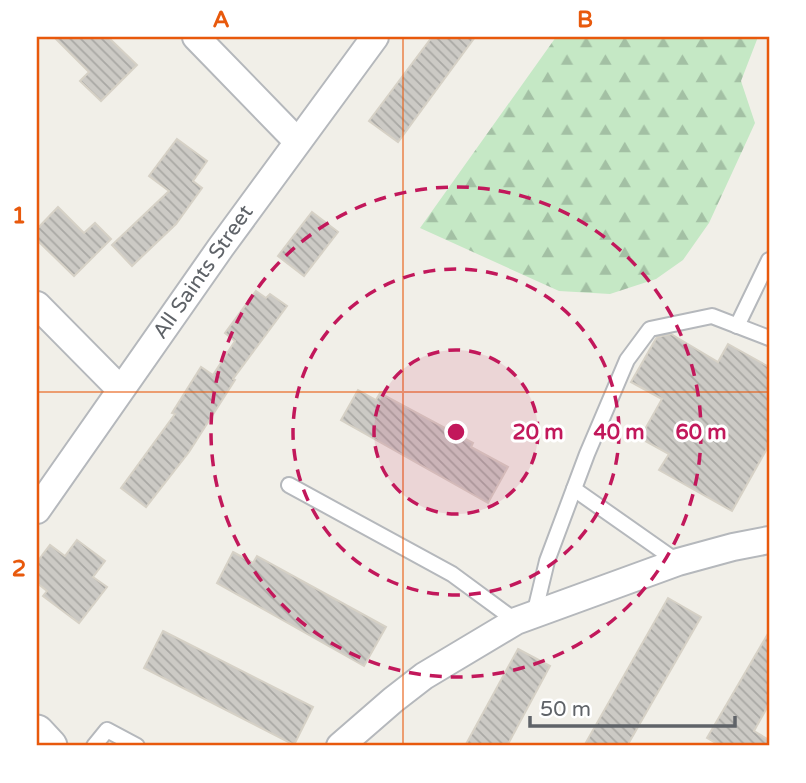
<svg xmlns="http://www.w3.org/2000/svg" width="806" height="783" font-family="'Varela Round',sans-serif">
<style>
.forest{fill:url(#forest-firs)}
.building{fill:url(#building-back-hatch);stroke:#d6d1c6;stroke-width:2}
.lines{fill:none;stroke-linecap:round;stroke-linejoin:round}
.service-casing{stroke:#b5b8bc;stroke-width:18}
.minor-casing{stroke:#b5b8bc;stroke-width:30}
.tertiary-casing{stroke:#b5b8bc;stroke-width:37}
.service{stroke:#fff;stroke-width:14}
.minor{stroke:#fff;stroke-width:26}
.tertiary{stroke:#fff;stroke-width:33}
.grid{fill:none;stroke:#e8590c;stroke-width:2;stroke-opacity:0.55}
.ring{fill:none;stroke:#c2185b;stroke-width:3.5;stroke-dasharray:12 9}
.labels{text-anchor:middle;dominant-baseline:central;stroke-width:6;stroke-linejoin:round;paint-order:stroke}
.street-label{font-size:21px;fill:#5f6368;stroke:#fff}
.centre{fill:#c2185b;stroke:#fff;stroke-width:3.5}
.ring-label{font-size:21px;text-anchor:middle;font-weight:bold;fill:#c2185b;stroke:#fff;stroke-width:6;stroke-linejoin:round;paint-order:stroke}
.neatline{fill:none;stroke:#e8590c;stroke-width:2.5}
.grid-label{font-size:23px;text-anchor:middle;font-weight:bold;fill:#e8590c}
</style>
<defs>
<pattern id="forest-firs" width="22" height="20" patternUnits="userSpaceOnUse" patternTransform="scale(1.75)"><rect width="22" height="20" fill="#c5e8c5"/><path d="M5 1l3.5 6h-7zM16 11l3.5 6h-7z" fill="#a3c0a4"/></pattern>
<pattern id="building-back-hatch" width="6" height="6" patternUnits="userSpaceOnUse" patternTransform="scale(1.75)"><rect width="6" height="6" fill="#cccac5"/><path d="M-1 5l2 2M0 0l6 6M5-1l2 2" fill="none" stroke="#a9a8a4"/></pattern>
</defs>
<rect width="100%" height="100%" fill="#f1efe8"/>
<!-- forest -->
<polygon class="forest" points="556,37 758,37 741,81 755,123 709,223 683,260 656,279 610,294 559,291 420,228"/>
<!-- building -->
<g class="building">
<polygon points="54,37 108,37 137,65 101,101 80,81 89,72"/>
<polygon points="432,37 475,37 398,142 369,121"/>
<polygon points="177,139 207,161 193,181 202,188 176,224 132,266 112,245 169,191 149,176"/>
<polygon points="58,207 84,233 95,223 111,239 74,276 37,240 37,229"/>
<polygon points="312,212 338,232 304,276 278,256"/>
<polygon points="256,291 266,298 270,294 287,306 233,379 235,380 189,452 146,507 121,488 175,414 172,413 201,367 213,375 235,341 225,333"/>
<polygon points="671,334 718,362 728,344 769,367 769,445 732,511 659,470 669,454 640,438 662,399 631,382 657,337"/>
<polygon points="358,390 376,400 380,393 473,443 471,447 508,467 488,503 341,420"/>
<polygon points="77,540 105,561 93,577 107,587 79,623 43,596 47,591 37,583 37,562 50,545 65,556"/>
<polygon points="233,552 253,563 257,556 386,627 364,666 217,583"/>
<polygon points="668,598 701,617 627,746 584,746"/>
<polygon points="163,631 313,707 294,745 144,668"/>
<polygon points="769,632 769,704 754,731 769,740 769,746 721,746 707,738"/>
<polygon points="518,649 550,666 507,746 465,746"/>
</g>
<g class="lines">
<!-- service casing -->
<g class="service-casing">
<g id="service">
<polyline points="737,326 769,260"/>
<polyline points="289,485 452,574 516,621"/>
<polyline points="574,489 678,562"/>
<polyline points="534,615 547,561 587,454 627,360 650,329 712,316 769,338"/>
<polyline points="94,746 107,730 137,746"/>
</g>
</g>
<!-- minor casing -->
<g class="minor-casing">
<g id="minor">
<polyline points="196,37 297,141"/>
<polyline points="37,305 120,389"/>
<polyline points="37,510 221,247 375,37"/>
<polyline points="340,746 393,700 424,676 516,621 678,562 733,547 769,540"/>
</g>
</g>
<!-- tertiary casing -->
<g class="tertiary-casing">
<polyline id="tertiary" points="37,732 50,746"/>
</g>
<!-- service -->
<use href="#service" class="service"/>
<!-- minor -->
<use href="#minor" class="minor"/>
<!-- tertiary -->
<use href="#tertiary" class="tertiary"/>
</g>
<!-- grid -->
<path class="grid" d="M403,37V746M37,392H769"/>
<!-- distance rings -->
<circle cx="456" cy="432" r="82" fill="#c2185b" fill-opacity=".12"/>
<g class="ring">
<circle cx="456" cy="432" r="82"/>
<circle cx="456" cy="432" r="163"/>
<circle cx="456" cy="432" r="245"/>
</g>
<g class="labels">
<!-- street labels -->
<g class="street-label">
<text transform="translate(203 272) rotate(-55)">All Saints Street</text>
</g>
</g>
<circle cx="456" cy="432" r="10" class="centre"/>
<g class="ring-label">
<text x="538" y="439">20 m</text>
<text x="619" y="439">40 m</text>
<text x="701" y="439">60 m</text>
</g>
<!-- border -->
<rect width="806" height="783" fill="none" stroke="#ffffff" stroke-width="77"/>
<!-- scale -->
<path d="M530 716v10h205v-10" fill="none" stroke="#5f6368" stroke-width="3.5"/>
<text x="540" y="716" font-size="21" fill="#5f6368" stroke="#ffffff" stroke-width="5" paint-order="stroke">50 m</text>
<rect x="38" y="38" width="730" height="706" class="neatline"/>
<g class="grid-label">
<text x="221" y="27">A</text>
<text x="585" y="27">B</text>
<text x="19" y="223">1</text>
<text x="19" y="576">2</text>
</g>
</svg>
